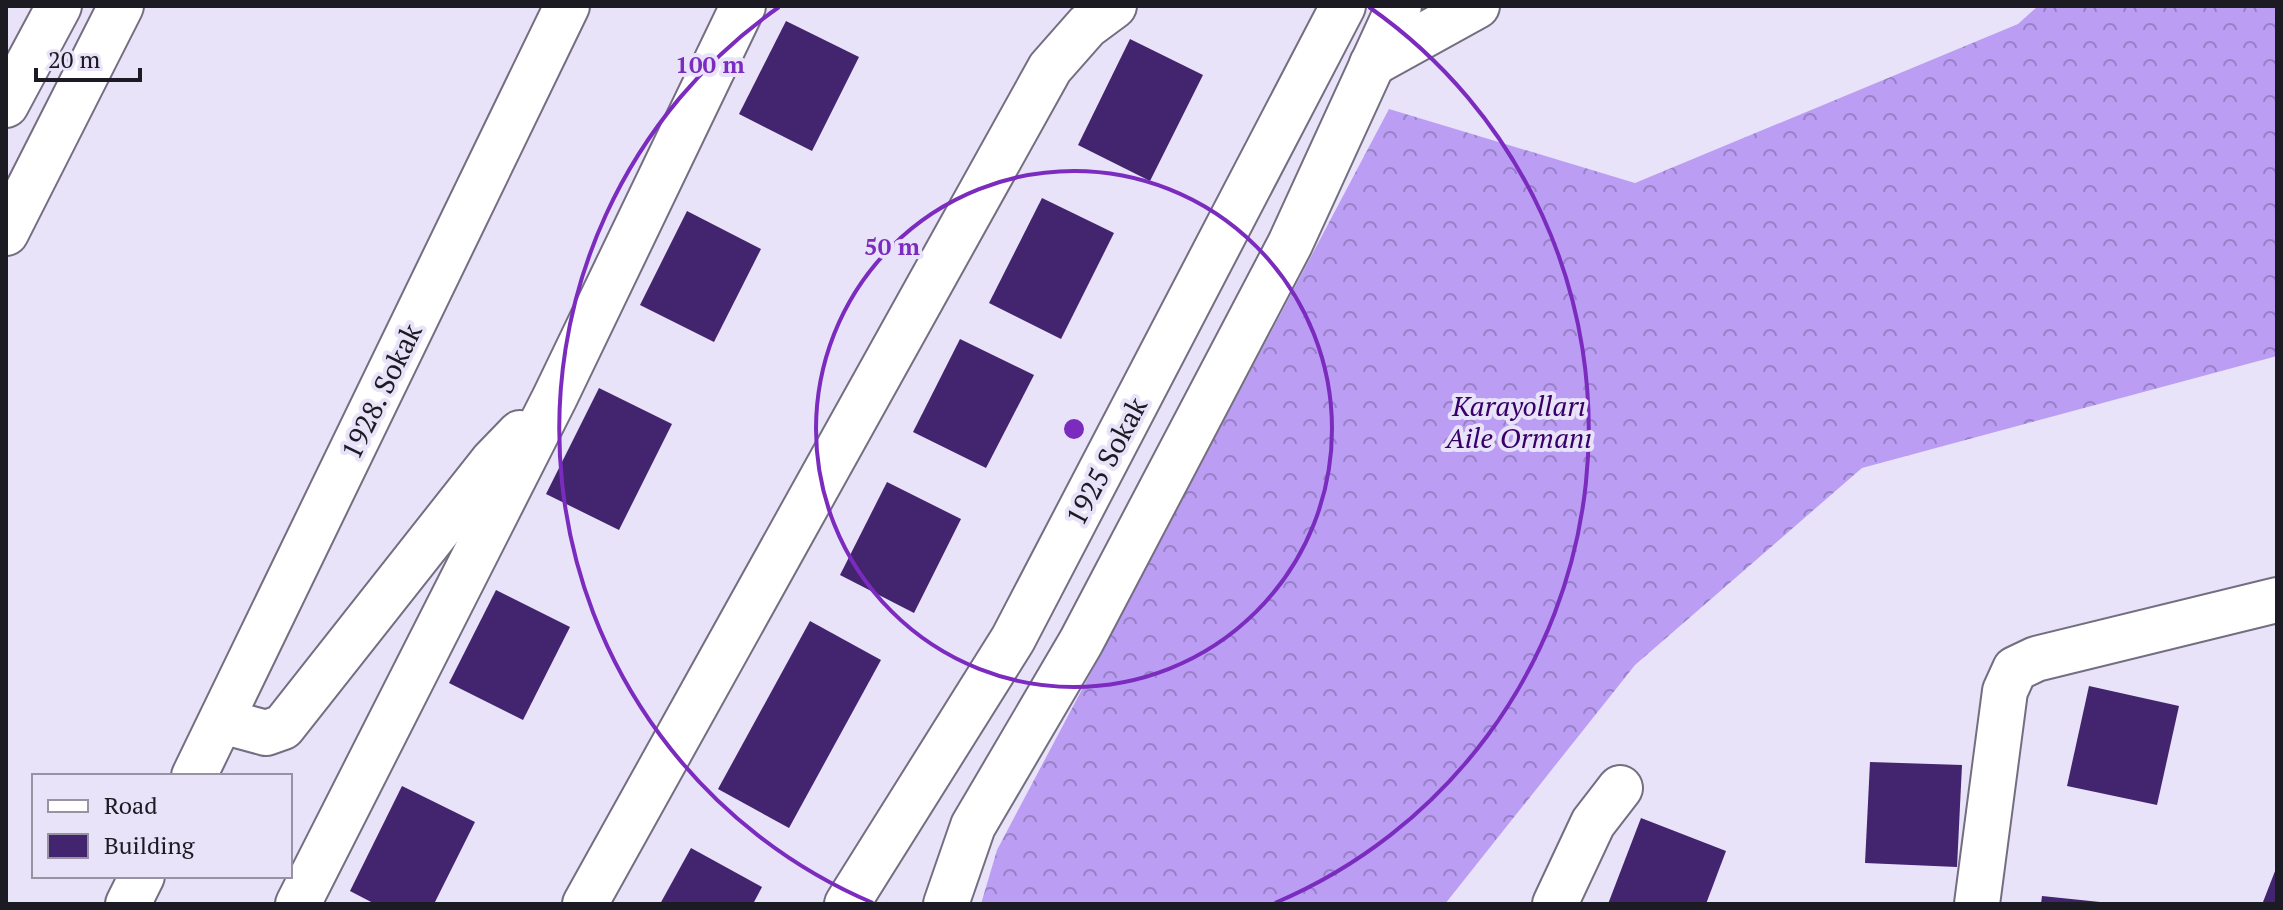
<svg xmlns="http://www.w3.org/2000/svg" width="2283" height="910" font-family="'PT Serif',serif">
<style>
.forest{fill:url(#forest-crowns)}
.building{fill:#43246e}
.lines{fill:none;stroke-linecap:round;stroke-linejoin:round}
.minor-casing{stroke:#746e81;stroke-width:48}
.major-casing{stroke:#746e81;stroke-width:48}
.minor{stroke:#fff;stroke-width:44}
.major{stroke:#fff;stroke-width:44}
.ring{fill:none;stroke:#7b2cbf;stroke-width:4}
.labels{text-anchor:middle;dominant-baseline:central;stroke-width:8;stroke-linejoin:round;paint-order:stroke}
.street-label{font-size:28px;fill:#1c1a22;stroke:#e9e3f9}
.park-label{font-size:28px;font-style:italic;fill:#370069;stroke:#e9e3f9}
.centre{fill:#7b2cbf;stroke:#e9e3f9;stroke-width:4}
.ring-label{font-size:24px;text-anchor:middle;font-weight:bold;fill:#7b2cbf;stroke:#e9e3f9;stroke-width:8;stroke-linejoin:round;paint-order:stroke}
</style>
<defs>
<pattern id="forest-crowns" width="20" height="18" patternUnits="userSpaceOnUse" patternTransform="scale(2)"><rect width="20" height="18" fill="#bb9ef4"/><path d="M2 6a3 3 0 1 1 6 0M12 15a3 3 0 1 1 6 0" fill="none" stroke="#9780c5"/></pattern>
</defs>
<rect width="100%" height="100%" fill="#e9e3f9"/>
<!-- forest -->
<polygon class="forest" points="2038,6 2277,6 2277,356 1862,468 1635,665 1445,904 981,904 997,850 1389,109 1635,183 2018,24"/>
<!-- building -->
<g class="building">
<polygon points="786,21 859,57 812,151 739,114"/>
<polygon points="1130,39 1203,75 1150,181 1078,145"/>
<polygon points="1042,198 1114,233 1061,339 989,303"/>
<polygon points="687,211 761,249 714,342 640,305"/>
<polygon points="960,339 1034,375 986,468 913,432"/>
<polygon points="599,388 672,424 619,530 546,494"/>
<polygon points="887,482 961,519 914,613 840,575"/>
<polygon points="496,590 570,627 523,720 449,683"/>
<polygon points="810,621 881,660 789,828 718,789"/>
<polygon points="2089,686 2179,706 2157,805 2067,786"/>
<polygon points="1870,762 1962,765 1957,867 1865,863"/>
<polygon points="402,786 475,822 434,904 375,904 350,891"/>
<polygon points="1641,818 1726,851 1706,904 1608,904"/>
<polygon points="691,848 762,887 753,904 660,904"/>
<polygon points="2277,866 2277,904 2267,904 2263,902"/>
<polygon points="2042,896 2100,902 2100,904 2041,904"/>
</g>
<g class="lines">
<!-- minor casing -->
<g class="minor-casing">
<g id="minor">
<polyline points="1372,64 1477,6"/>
<polyline points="6,105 59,6"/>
<polyline points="6,233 121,6"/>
<polyline points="222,721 266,733 283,727 492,462 520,433"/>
<polyline points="194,776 567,6"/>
<polyline points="128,904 142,876"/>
<polyline points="298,904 555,397 743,6"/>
<polyline points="585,904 1050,68 1087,26 1114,6"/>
<polyline points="1555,904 1593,823 1620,788"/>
<polyline points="1977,904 2005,691 2015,669 2036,659 2277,600"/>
</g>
</g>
<!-- major casing -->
<g class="major-casing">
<g id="major">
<polyline points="847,904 1013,639 1343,6"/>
<polyline points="946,904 973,826 1081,642 1290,244 1399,6"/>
</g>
</g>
<!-- minor -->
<use href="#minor" class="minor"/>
<!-- major -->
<use href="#major" class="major"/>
</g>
<!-- distance rings -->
<g class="ring">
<circle cx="1074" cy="429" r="258"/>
<path d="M873 903A515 515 0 0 1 779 7M1369 7A515 515 0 0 1 1275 903"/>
</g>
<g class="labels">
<!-- street labels -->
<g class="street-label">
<text transform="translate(381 391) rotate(-64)">1928. Sokak</text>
<text transform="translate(1106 461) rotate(-62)">1925 Sokak</text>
</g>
<!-- park labels -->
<g class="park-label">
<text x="1519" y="405">Karayolları<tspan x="1519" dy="32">Aile Ormanı</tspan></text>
</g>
</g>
<circle cx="1074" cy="429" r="12" class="centre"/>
<g class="ring-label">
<text x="710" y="73">100 m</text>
<text x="892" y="255">50 m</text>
</g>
<!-- border -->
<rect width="2283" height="910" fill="none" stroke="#1c1a22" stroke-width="16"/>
<!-- legend -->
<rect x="32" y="774" width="260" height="104" fill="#e9e3f9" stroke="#9793a3" stroke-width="2"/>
<rect x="48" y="800" width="40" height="12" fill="#ffffff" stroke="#9793a3" stroke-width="2"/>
<text x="104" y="814" font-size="24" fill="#1c1a22">Road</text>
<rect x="48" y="834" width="40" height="24" fill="#43246e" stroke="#9793a3" stroke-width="2"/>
<text x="104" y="854" font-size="24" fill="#1c1a22">Building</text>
<!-- scale -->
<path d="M36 68v12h104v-12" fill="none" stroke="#1c1a22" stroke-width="4"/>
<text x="48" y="68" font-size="24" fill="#1c1a22" stroke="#e9e3f9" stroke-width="6" paint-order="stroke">20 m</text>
</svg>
